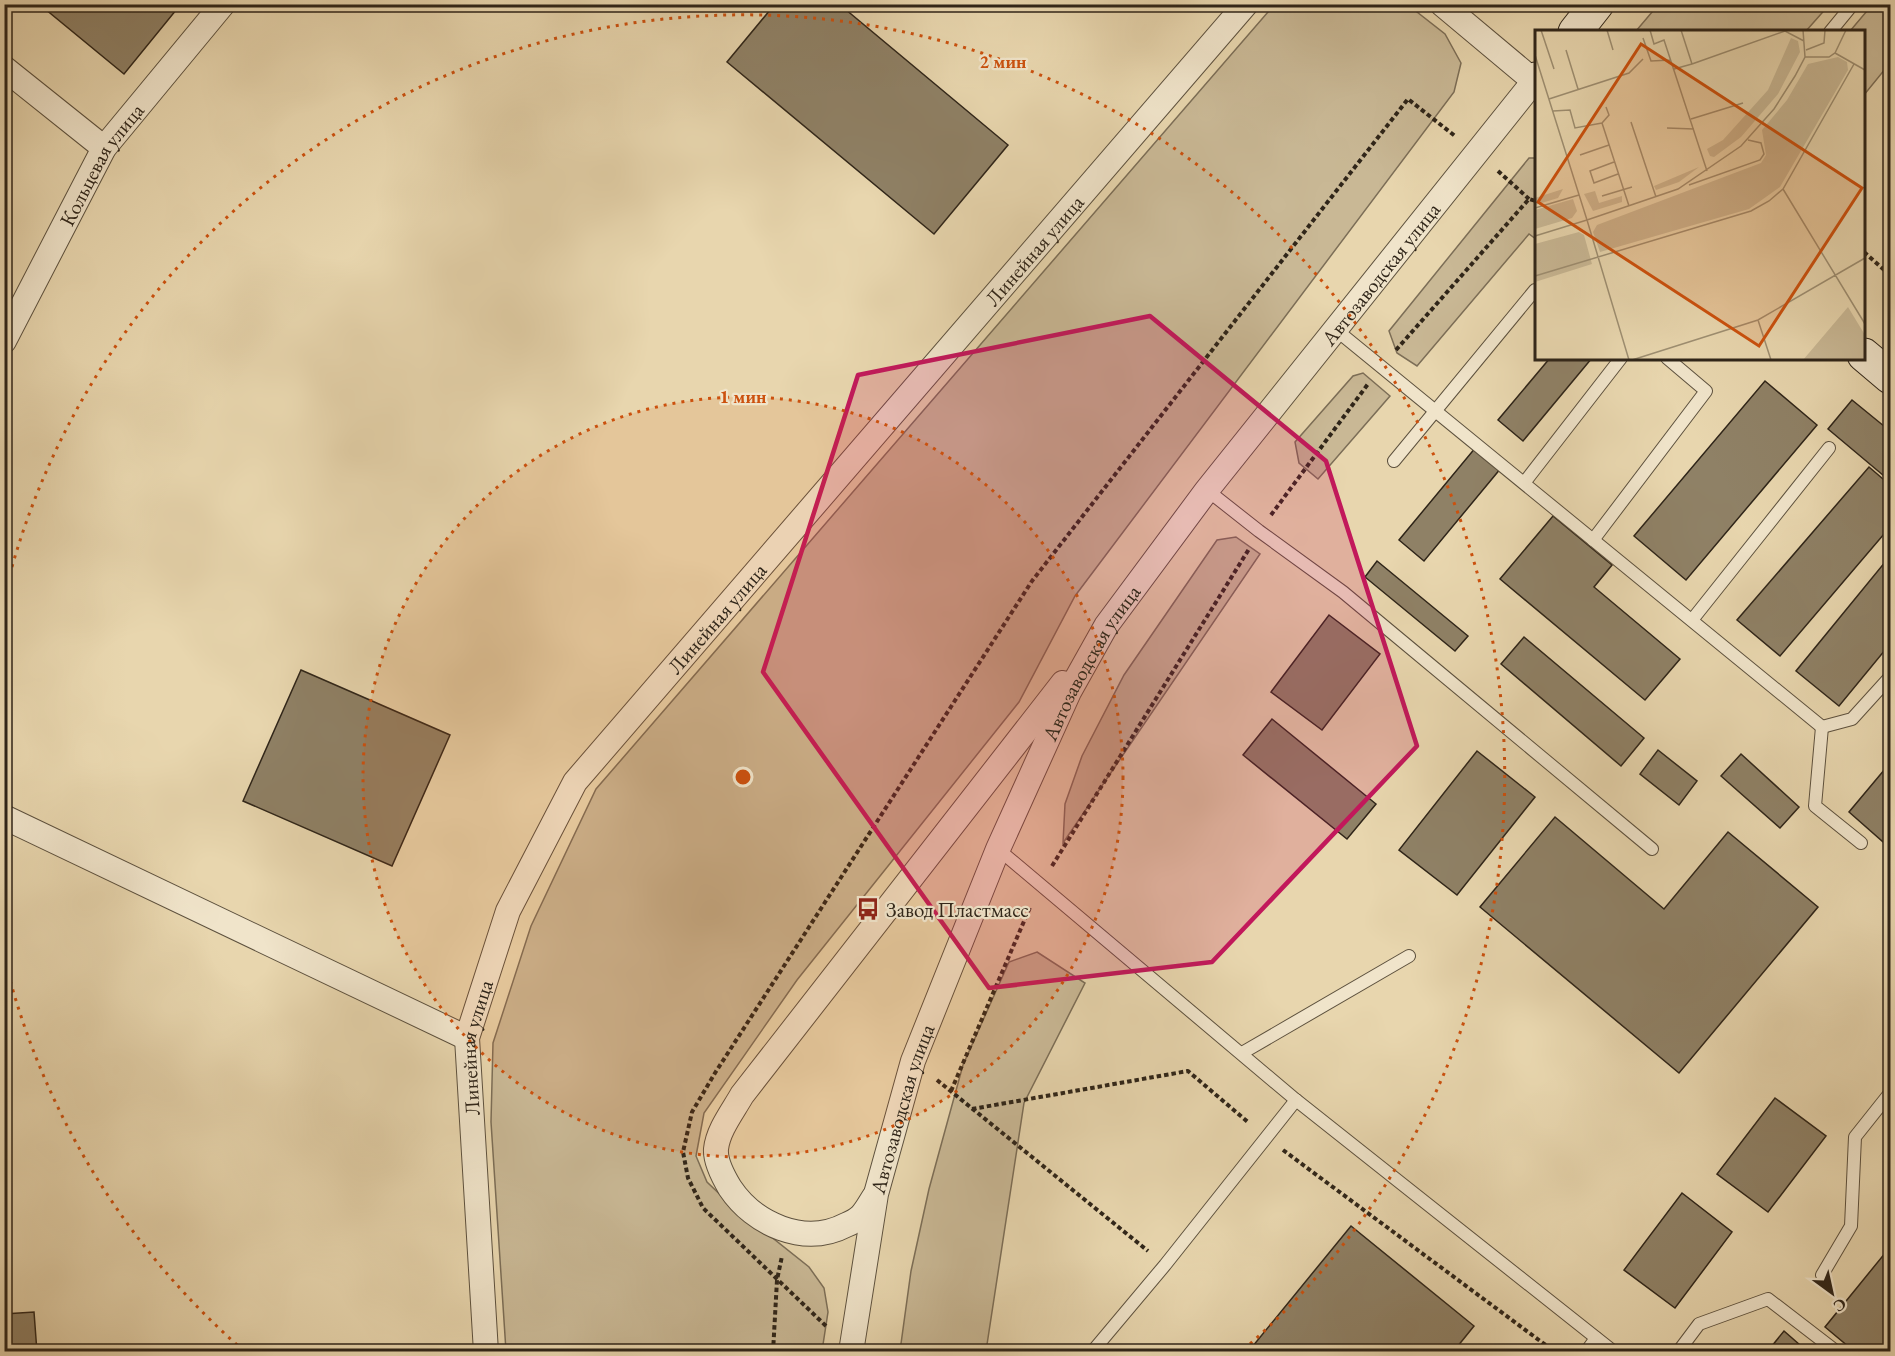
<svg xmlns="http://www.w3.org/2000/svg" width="1895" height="1356" font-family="'EB Garamond',serif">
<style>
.green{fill:#c9b895;stroke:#7c6e57;stroke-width:1.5}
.building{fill:#8f8166;stroke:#2f2519;stroke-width:1.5}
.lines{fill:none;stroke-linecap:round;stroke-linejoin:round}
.lane-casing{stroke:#5d513e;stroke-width:14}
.street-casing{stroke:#5d513e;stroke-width:26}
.secondary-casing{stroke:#2f2519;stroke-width:35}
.path{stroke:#2f2519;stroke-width:4;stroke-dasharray:4.5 3;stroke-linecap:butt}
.lane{stroke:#f0e4ca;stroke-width:12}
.street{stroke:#f0e4ca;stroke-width:24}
.secondary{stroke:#f0e4ca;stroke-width:33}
.marked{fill:#c2185b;fill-opacity:0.2;stroke:#c2185b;stroke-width:4.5;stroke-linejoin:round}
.ring{fill:none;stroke:#cc510e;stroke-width:3;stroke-dasharray:3 6}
.labels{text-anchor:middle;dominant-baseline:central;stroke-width:4.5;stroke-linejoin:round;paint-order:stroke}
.street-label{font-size:21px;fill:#2f2519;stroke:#f0e4ca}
.poi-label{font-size:21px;fill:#2f2519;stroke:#f0e4ca;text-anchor:start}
.inset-road{fill:none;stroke:#9e8f72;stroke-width:1.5}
.view{fill:#cc510e;fill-opacity:0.15;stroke:#cc510e;stroke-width:3}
.inset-edge{fill:none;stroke:#2f2519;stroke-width:3}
.centre{fill:#cc510e;stroke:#f0e4ca;stroke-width:3}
.ring-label{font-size:18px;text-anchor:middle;font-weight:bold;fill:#cc510e;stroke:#f0e4ca;stroke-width:4.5;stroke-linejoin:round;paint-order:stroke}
</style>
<rect width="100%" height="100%" fill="#e8d6ae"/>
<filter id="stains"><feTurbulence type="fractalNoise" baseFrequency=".00333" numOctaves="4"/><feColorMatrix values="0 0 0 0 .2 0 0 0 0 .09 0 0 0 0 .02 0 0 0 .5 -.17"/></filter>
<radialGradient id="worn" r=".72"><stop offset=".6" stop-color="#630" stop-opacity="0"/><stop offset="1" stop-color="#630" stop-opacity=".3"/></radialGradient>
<!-- green -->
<g class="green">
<polygon points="1274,5 1408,5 1445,34 1461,63 1454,92 1075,596 1019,702 797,980 704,1113 696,1156 707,1182 730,1204 809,1267 824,1288 828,1312 822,1351 506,1351 491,1122 493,1043 531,926 596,789"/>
<polygon points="1658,5 1658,4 1829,5 1806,31 1636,31"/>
<polygon points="1872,5 1890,5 1890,63 1864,95 1864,32 1850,31"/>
<polygon points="1529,158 1536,158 1536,239 1529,234 1417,366 1397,353 1389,331"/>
<polygon points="1363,373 1390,396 1318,479 1299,463 1295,442 1353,376"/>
<polygon points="1236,537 1260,554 1063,843 1065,804 1082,756 1124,675 1217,540"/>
<polygon points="1037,952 1085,983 1024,1103 986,1351 900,1351 911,1271 929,1189 963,1065 1009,962"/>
</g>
<!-- building -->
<g class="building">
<polygon points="39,4 181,4 124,74"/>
<polygon points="775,4 839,4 1008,145 934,234 727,62"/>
<polygon points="1550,358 1592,358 1523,441 1498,420"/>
<polygon points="1765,381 1817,425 1686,580 1634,536"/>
<polygon points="1852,400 1890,431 1890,481 1828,429"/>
<polygon points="1476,447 1501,468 1424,561 1399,540"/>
<polygon points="1869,467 1890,485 1890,527 1780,656 1737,620"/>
<polygon points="1553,516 1612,565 1594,587 1680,659 1645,700 1500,579"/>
<polygon points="1890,556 1890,644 1839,706 1796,671"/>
<polygon points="1377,561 1468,636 1455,651 1365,577"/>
<polygon points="1329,615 1380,654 1322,730 1271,692"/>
<polygon points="1524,637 1644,738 1621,766 1501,664"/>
<polygon points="301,670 450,735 392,866 243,801"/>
<polygon points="1272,719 1376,804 1347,839 1243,755"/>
<polygon points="1658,750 1697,781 1679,805 1640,774"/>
<polygon points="1477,751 1535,797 1457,895 1399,850"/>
<polygon points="1741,754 1799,807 1780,828 1721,776"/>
<polygon points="1890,763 1890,848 1849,812"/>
<polygon points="1555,817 1664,909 1728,832 1818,907 1679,1073 1480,907"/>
<polygon points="1775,1098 1826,1136 1768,1212 1717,1174"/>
<polygon points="1682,1193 1732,1232 1675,1308 1624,1270"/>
<polygon points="1351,1226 1474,1326 1453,1352 1248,1352"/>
<polygon points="1890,1247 1890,1352 1855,1352 1825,1327"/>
<polygon points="34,1312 37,1352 4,1352 4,1314"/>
<polygon points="1784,1331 1808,1352 1767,1352"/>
</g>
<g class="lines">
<!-- lane casing -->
<g class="lane-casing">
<g id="lane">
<polyline points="1830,32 1853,4"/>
<polyline points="1335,329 1822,727"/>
<polyline points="1394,461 1535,290"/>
<polyline points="1524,483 1621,358"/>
<polyline points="1207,490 1259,531 1343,592 1652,849"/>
<polyline points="1593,540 1706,391 1667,358"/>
<polyline points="1692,620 1829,448"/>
<polyline points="1822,727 1815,806 1861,843"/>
<polyline points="1822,727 1852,719 1890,677"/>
<polyline points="998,849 1296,1100 1614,1352"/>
<polyline points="1242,1053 1409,956"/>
<polyline points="1822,1275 1851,1226 1855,1137 1890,1093"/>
<polyline points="1092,1352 1165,1265 1296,1100"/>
<polyline points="1586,1352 1596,1338"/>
<polyline points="1678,1352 1699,1324 1768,1299 1837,1352"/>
</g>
</g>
<!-- street casing -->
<g class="street-casing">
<g id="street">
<polyline points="4,68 104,148"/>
<path id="s1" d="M4,341L104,148L223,4"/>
<polyline points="4,817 467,1038"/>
<path d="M874,1197C870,1203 866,1211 861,1216C857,1220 851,1223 846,1225C804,1247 754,1224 730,1188C724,1178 715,1161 716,1149C718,1130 733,1111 742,1095L1063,683"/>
<path id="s2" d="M486,1352L467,1038L508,911L575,782L1246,4"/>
<path id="s3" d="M851,1352L876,1194L913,1061L998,849L1069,692L1106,626L1207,490L1534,81L1442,4"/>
</g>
</g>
<!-- secondary casing -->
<g class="secondary-casing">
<g id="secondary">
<polyline points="1575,32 1597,4"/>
<polyline points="1536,79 1534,81 1536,83"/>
<polyline points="1864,355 1890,377"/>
</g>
</g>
<!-- path -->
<g class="path">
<polyline points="1498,171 1529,199"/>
<polyline points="1864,252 1890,275"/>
<polyline points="1396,350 1529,199 1536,201"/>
<polyline points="1271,515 1368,384"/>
<polyline points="1052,866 1249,549"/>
<polyline points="937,1080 1148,1251"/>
<polyline points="951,1091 1031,905"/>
<polyline points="972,1109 1188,1071 1249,1123"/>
<polyline points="1283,1150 1555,1352"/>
<polyline points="826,1326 703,1208 688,1178 683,1152 692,1112 715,1073 1032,581 1408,99 1455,136"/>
<polyline points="773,1352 777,1280 782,1256"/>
</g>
<!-- lane -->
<use href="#lane" class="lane"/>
<!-- street -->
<use href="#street" class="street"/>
<!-- secondary -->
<use href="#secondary" class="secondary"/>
</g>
<!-- marked area -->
<path class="marked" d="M1150,316L1326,461L1417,746L1212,962L989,988L763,672L858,375Z"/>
<!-- distance rings -->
<circle cx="743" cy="777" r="380" fill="#cc510e" fill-opacity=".12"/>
<g class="ring">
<circle cx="743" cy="777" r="380"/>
<path d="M244 1351A761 761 0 0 1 5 961M5 593A761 761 0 1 1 1242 1351"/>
</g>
<!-- icons -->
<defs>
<g id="bus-bare" transform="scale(1.8)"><path d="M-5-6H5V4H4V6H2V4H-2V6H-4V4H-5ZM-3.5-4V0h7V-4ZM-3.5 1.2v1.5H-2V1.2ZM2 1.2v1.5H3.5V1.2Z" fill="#8f2418" stroke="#f0e4ca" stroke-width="2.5" paint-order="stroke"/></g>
</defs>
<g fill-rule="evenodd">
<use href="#bus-bare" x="868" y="909"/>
</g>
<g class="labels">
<!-- street labels -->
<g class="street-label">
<text stroke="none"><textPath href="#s1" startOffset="202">Кольцевая улица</textPath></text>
<text stroke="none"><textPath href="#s2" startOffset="1296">Линейная улица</textPath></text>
<text stroke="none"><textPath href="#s3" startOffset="1221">Автозаводская улица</textPath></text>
<text stroke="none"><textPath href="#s2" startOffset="810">Линейная улица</textPath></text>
<text stroke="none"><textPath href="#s3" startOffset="735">Автозаводская улица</textPath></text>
<text stroke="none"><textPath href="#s2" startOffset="306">Линейная улица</textPath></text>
<text stroke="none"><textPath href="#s3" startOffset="249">Автозаводская улица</textPath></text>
</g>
<!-- poi labels -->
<g class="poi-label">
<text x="886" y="909">Завод Пластмасс</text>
</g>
</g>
<!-- overview -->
<g transform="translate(1535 30)">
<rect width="330" height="330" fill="#e8d6ae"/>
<path d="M256,8L263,11L265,22L243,64L206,107L179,127L175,126L172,119L188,110L233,60ZM303,27L312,32L313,40L245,157L214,179L65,222L58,202L62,195L226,133L231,125L227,100L252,70L273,34ZM164,137L144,152L121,160L119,156ZM28,159L23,168L0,175V168ZM60,161L64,173L87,166V172L58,181L49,164ZM38,169L42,181L37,188L0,199V180ZM44,202L49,205L57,234L0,252V214ZM313,277L330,305V330H268Z" fill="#c9b895"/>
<path class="inset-road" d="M6,0L19,39M72,0L78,20M115,0L119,14L129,10L172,141M108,8L116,31L136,30M31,20L43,59M271,20L289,13L290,0M300,23L311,0M0,25L52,190L0,206M270,27H294L300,23L330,40M157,34L250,1L269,11M139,39L157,34L146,0M14,69L94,43L108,29M18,81L35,80L40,98L67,93M156,89L208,73M96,92L121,167M67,93L94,176M67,93L74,85L71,77M132,98L159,99M45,125L74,115M79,132L55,141L59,153L83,144M154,155L225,130L229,124L226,113L213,110M248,159L330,294M67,166L97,157M0,178L44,165M0,246L216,181L234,171L248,159L319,34M223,290L236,330M94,330L52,190L143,159L206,116L239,79L260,46L270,27L268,0M97,330L223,290L330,228"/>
<path class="view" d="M106,14L327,158L224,316L3,172Z"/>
<rect width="330" height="330" class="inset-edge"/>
</g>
<circle cx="743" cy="777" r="9" class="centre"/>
<g class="ring-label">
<text x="1003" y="68">2 мин</text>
<text x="743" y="403">1 мин</text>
</g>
<!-- margin -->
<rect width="1895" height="1356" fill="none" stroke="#e8d6ae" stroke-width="24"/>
<rect x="6" y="6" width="1883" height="1344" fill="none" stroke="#2f2519" stroke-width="3"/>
<rect x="12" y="12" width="1871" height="1332" fill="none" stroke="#2f2519" stroke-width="1.5"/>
<!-- north arrow -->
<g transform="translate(1832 1293) rotate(147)" stroke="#f0e4ca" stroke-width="4.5" paint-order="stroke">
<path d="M0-4.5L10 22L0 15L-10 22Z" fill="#2f2519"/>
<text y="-9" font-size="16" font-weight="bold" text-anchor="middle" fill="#2f2519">С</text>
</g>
<rect width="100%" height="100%" filter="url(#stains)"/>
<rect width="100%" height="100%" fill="url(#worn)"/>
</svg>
